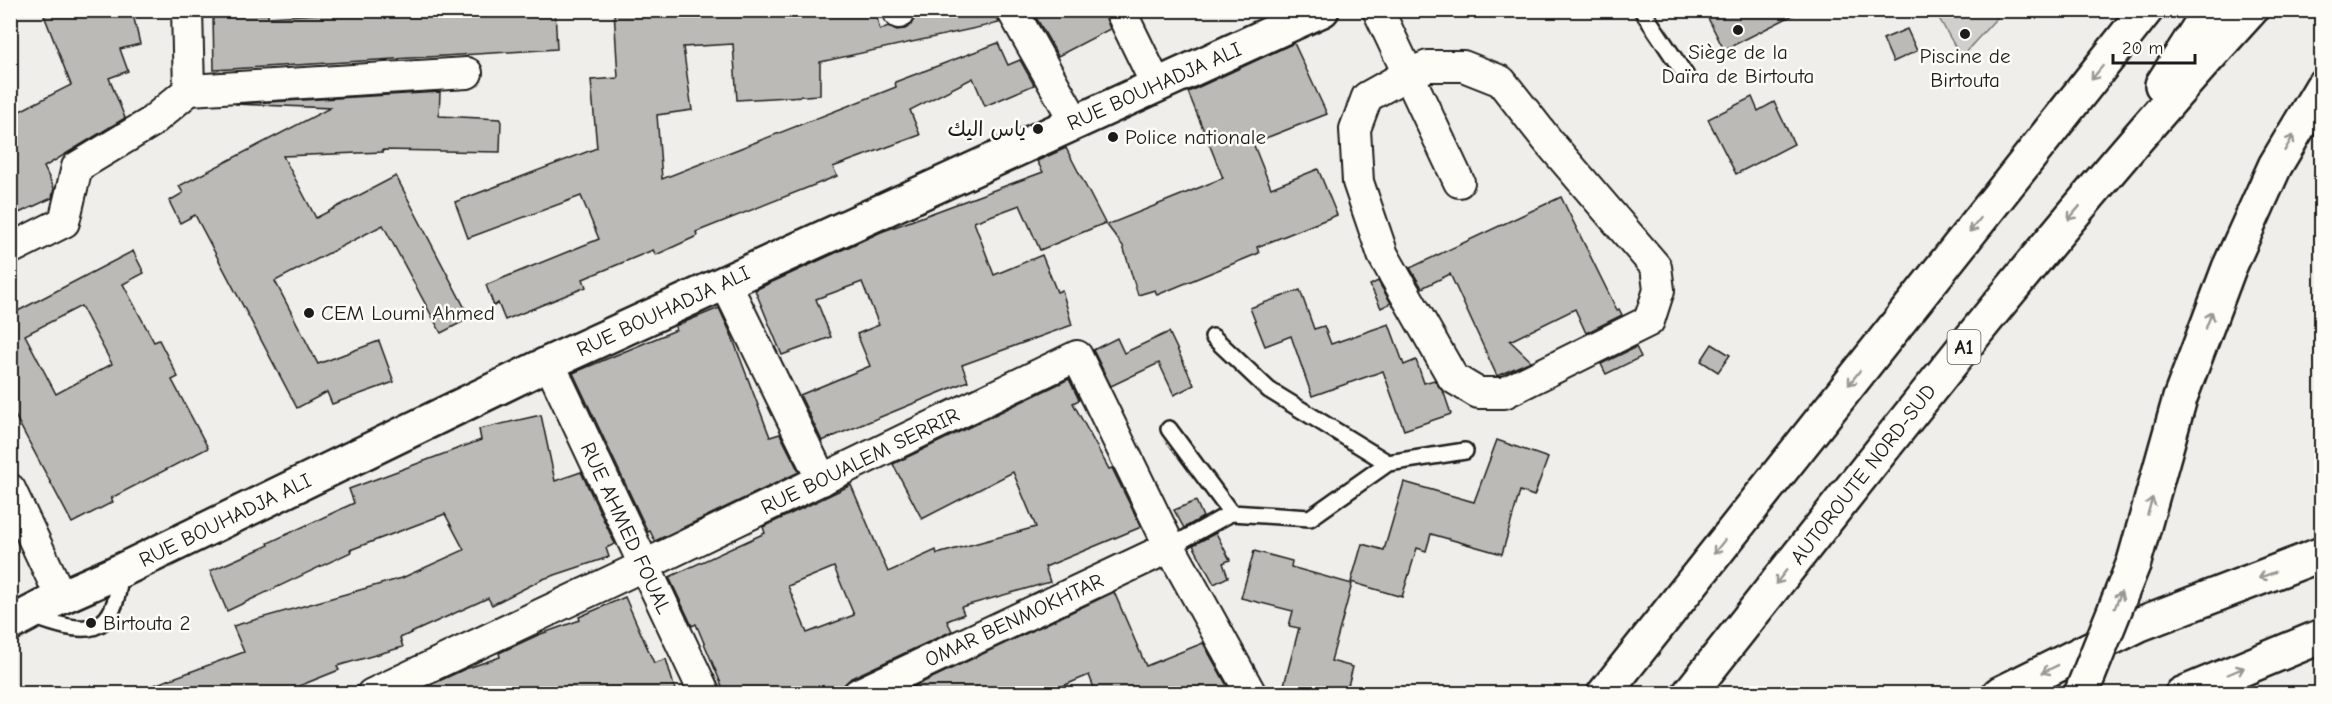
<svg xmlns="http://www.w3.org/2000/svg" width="2332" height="704" font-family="'Comic Neue','Playpen Sans Arabic',sans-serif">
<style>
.green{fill:#d0cfcc;stroke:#767674;stroke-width:1.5}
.building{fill:#bbbab6;stroke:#1c1c1c;stroke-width:1.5;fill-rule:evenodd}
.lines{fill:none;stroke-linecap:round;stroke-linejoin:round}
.service-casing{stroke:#1c1c1c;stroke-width:20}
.minor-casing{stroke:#1c1c1c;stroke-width:34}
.secondary-casing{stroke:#1c1c1c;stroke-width:38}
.motorway-casing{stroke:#1c1c1c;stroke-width:38}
.service{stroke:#fdfcf7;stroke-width:15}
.minor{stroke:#fdfcf7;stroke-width:30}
.secondary{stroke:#fdfcf7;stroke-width:33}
.motorway{stroke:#fdfcf7;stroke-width:33}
.motorway-bridge-casing{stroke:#1c1c1c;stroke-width:38;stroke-linecap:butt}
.motorway-bridge{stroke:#fdfcf7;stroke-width:33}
.oneway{stroke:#989794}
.poi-dot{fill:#1c1c1c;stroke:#fdfcf7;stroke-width:2}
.labels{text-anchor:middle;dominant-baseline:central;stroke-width:5;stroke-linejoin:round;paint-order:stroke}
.shield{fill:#fdfcf7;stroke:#605f5e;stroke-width:1.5}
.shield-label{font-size:20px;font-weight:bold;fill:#1c1c1c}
.poi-label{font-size:21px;fill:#1c1c1c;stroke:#fdfcf7;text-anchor:start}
.street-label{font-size:21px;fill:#1c1c1c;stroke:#fdfcf7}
</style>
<rect width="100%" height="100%" fill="#f0eeea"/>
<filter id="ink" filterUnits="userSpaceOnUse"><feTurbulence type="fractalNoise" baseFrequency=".0167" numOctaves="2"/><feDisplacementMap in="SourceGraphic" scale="12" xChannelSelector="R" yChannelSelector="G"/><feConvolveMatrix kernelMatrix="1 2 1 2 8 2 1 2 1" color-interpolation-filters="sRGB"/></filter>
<g filter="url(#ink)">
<!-- green -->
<polygon class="green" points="1935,11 2003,11 1961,57"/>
<!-- building -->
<g class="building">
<polygon points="42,10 132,10 140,44 120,49 128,71 109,78 125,118 44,167 54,188 52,198 10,217 10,116 71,85"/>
<polygon points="386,10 555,10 557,49 214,70 213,15 268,14 268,17"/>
<polygon points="614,10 875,10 880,30 888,26 896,30 905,29 911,25 917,10 995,10 999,23 820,62 820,95 737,100 733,44 683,47 692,110 657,115 662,179 896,87 895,82 998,43 1008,65 1020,60 1034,85 985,106 973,78 910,110 920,135 833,167 837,176 696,232 697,236 656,255 653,250 583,279 586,287 505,320 498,303 494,306 486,285 599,239 581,196 468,238 455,202 597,148 591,80 618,78"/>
<polygon points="1032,10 1103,10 1110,29 1058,56"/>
<polygon points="1704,10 1803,10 1724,50"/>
<polygon points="1907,29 1917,51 1893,62 1883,39"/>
<polygon points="1294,43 1327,114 1253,143 1271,188 1318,169 1337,215 1257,247 1259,253 1157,295 1155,290 1138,295 1123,246 1107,225 1223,178 1188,92"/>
<polygon points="440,92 439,116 501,119 500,152 382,150 383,152 283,156 316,218 396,176 470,318 441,333 383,225 275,281 318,364 379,341 394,382 332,404 327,392 297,408 195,215 180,223 169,201 183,193 179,186 330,108 235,104"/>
<polygon points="1752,97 1758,111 1774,102 1794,144 1736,174 1708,119"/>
<polygon points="1066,148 1105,223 1040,250 1020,205 974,222 994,275 1042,255 1057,292 1062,290 1072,325 962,365 968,381 822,441 800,395 870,366 857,334 879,325 862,282 816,299 831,337 782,355 755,290 881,232 1043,172 1037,161"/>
<polygon points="1561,197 1617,310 1619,309 1622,315 1586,333 1575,309 1510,341 1531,361 1497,376 1450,274 1422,288 1410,268"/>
<path d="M133,251L144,273L123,284L154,342L159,340L178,377L172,380L208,448L111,498L113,502L72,523L10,406V308L14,313ZM81,306L112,364L56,394L25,335Z"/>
<polygon points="1378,281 1391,303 1381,308 1370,285"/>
<polygon points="1300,290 1314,329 1324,326 1331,344 1389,324 1404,365 1416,360 1424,383 1434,380 1444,393 1451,414 1404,430 1383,371 1312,396 1291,336 1265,346 1250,308"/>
<polygon points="719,308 731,334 770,437 780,434 799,472 655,541 650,531 648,532 573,373 676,330 675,326"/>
<polygon points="1169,332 1194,385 1174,395 1159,363 1111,386 1093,350 1117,338 1124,353"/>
<polygon points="1712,344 1730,355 1718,372 1701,361"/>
<polygon points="1636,347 1641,357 1606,374 1601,364"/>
<path d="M1069,379L1079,400L1073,403L1109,469L1112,468L1141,527L1045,567L1050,582L961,607L964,614L947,621L952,631L851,678L844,685L841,693H725L696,624L692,626L669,577L765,533L763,527L851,485L888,572L936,550L937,554L1036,527L1013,472L922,519L893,464ZM834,567L854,615L807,633L788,586Z"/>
<polygon points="541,415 555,481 581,472 615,544 606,548 609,557 543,579 492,605 488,598 400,638 403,647 337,666 339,670 299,686 302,693 138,693 138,691 244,652 233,626 402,578 464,550 445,514 350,550 351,552 227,611 210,571 269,545 268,543 354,503 349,489 481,440 479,429"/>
<polygon points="1497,440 1548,458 1534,496 1520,491 1502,554 1431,534 1426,551 1417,548 1402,597 1351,582 1362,544 1384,550 1404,482 1474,502"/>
<polygon points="1196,501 1203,517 1184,528 1174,510"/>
<polygon points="1216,533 1230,560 1223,563 1228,577 1214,584 1193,545"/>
<polygon points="1254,551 1292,561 1291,567 1352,584 1331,661 1353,667 1346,693 1316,693 1284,685 1299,628 1289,626 1293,611 1241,598"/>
<polygon points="1114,592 1146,666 1203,643 1231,693 1096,693 1089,675 1046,693 900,693"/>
<polygon points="625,597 654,663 666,659 676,693 413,693 465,669 500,657 499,653 538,635 580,620 579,617"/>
</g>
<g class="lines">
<!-- service casing -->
<g class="service-casing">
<g id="service">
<polyline points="1642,10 1686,76"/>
<polyline points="1213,337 1269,390 1388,463"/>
<polyline points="1169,429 1231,513 1310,518 1388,463 1465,451"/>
<polyline points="1170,547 1231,513"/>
<path d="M30,615C83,635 117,641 120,571"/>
</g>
</g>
<!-- minor casing -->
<g class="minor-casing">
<g id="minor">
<polyline points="187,10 189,90"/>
<polyline points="898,10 899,13"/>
<polyline points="1012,10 1075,122"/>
<polyline points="1120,10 1156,84"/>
<polyline points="1378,10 1459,182"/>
<polygon points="1428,66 1463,66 1501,81 1548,141 1656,267 1659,290 1649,321 1504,393 1478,393 1453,378 1383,255 1358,182 1355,129 1367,97 1408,74"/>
<polyline points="189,90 467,73"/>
<polyline points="10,249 64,222 77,167 150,123 189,90"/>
<polyline points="725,282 822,480"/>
<polyline points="549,363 705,694"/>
<polyline points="10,489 61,597"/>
<polyline points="372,694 643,566 1077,356 1170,547 1251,694"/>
<polyline points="858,694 1170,547"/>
</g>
</g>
<!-- secondary casing -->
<g class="secondary-casing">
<g id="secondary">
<polyline points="10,624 61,597 120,571 549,363 1322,10"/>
<polyline points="1604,694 2146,10"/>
</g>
</g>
<!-- motorway casing -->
<g class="motorway-casing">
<g id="motorway">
<polyline points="2162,85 2210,10"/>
<polyline points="2134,562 2180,398 2229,268 2275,166 2322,87"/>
<path d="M1689,694C1872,463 2052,228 2251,10"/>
<polyline points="1999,694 2140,624 2322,554"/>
<polyline points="2182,694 2322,636"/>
</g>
</g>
<!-- service -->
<use href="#service" class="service"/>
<!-- minor -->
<use href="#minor" class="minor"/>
<!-- secondary -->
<use href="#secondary" class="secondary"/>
<!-- motorway -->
<use href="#motorway" class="motorway"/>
<!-- motorway-bridge casing -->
<g class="motorway-bridge-casing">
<polyline id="motorway-bridge" points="2081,694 2134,562"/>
</g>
<!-- motorway-bridge -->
<use href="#motorway-bridge" class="motorway-bridge"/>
</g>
<!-- one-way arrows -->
<defs><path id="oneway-shaft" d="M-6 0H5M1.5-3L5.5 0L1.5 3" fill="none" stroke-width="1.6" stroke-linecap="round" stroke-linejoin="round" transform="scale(1.5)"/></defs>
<g class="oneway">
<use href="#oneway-shaft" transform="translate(2097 73) rotate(129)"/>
<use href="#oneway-shaft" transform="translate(2289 143) rotate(-60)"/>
<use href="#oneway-shaft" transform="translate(2074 213) rotate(130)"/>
<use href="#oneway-shaft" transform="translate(1975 225) rotate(129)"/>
<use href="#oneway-shaft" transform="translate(2209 320) rotate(-69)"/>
<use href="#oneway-shaft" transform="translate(1854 378) rotate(128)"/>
<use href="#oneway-shaft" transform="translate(2150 506) rotate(-74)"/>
<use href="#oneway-shaft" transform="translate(1719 547) rotate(128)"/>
<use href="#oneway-shaft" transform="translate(2267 575) rotate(159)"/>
<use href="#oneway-shaft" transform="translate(1781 577) rotate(128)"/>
<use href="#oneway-shaft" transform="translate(2118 600) rotate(-68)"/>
<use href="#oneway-shaft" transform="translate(2050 669) rotate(154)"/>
<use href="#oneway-shaft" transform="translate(2236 671) rotate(-23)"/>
</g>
</g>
<!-- markers -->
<g class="poi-dot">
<circle cx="1738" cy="30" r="6"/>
<circle cx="1965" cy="34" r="6"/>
<circle cx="1038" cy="129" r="6"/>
<circle cx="1113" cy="137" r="6"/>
<circle cx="309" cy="313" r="6"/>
<circle cx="91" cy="623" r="6"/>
</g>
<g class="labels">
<!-- shield labels -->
<rect class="shield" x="1947.5" y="330" width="33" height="34" rx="4.5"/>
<g class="shield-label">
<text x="1964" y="347">A1</text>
</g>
<!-- poi labels -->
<g class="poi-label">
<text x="1738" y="52" text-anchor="middle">Siège de la<tspan x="1738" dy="24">Daïra de Birtouta</tspan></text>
<text x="1965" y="56" text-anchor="middle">Piscine de<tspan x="1965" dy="24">Birtouta</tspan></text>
<text x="1026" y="129" text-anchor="end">ياس اليك</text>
<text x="1125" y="137">Police nationale</text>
<text x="321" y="313">CEM Loumi Ahmed</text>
<text x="103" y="623">Birtouta 2</text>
</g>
<!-- street labels -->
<g class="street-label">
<text transform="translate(1154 86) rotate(-24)">RUE BOUHADJA ALI</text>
<text transform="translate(663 311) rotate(-25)">RUE BOUHADJA ALI</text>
<text transform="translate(860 461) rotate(-26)">RUE BOUALEM SERRIR</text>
<text transform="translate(1863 474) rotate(-52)">AUTOROUTE NORD-SUD</text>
<text transform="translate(225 520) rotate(-26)">RUE BOUHADJA ALI</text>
<text transform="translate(626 528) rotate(65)">RUE AHMED FOUAL</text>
<text transform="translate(1014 620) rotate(-25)">OMAR BENMOKHTAR</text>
</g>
</g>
<!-- margin -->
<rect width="2332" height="704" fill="none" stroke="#fdfcf7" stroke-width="36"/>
<rect x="18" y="18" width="2296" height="668" fill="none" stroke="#1c1c1c" stroke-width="2" filter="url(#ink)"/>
<!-- scale -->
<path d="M2113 54v9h82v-9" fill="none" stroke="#1c1c1c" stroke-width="3"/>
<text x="2122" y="54" font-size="18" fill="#1c1c1c" stroke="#fdfcf7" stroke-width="4.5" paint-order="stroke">20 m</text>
</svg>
